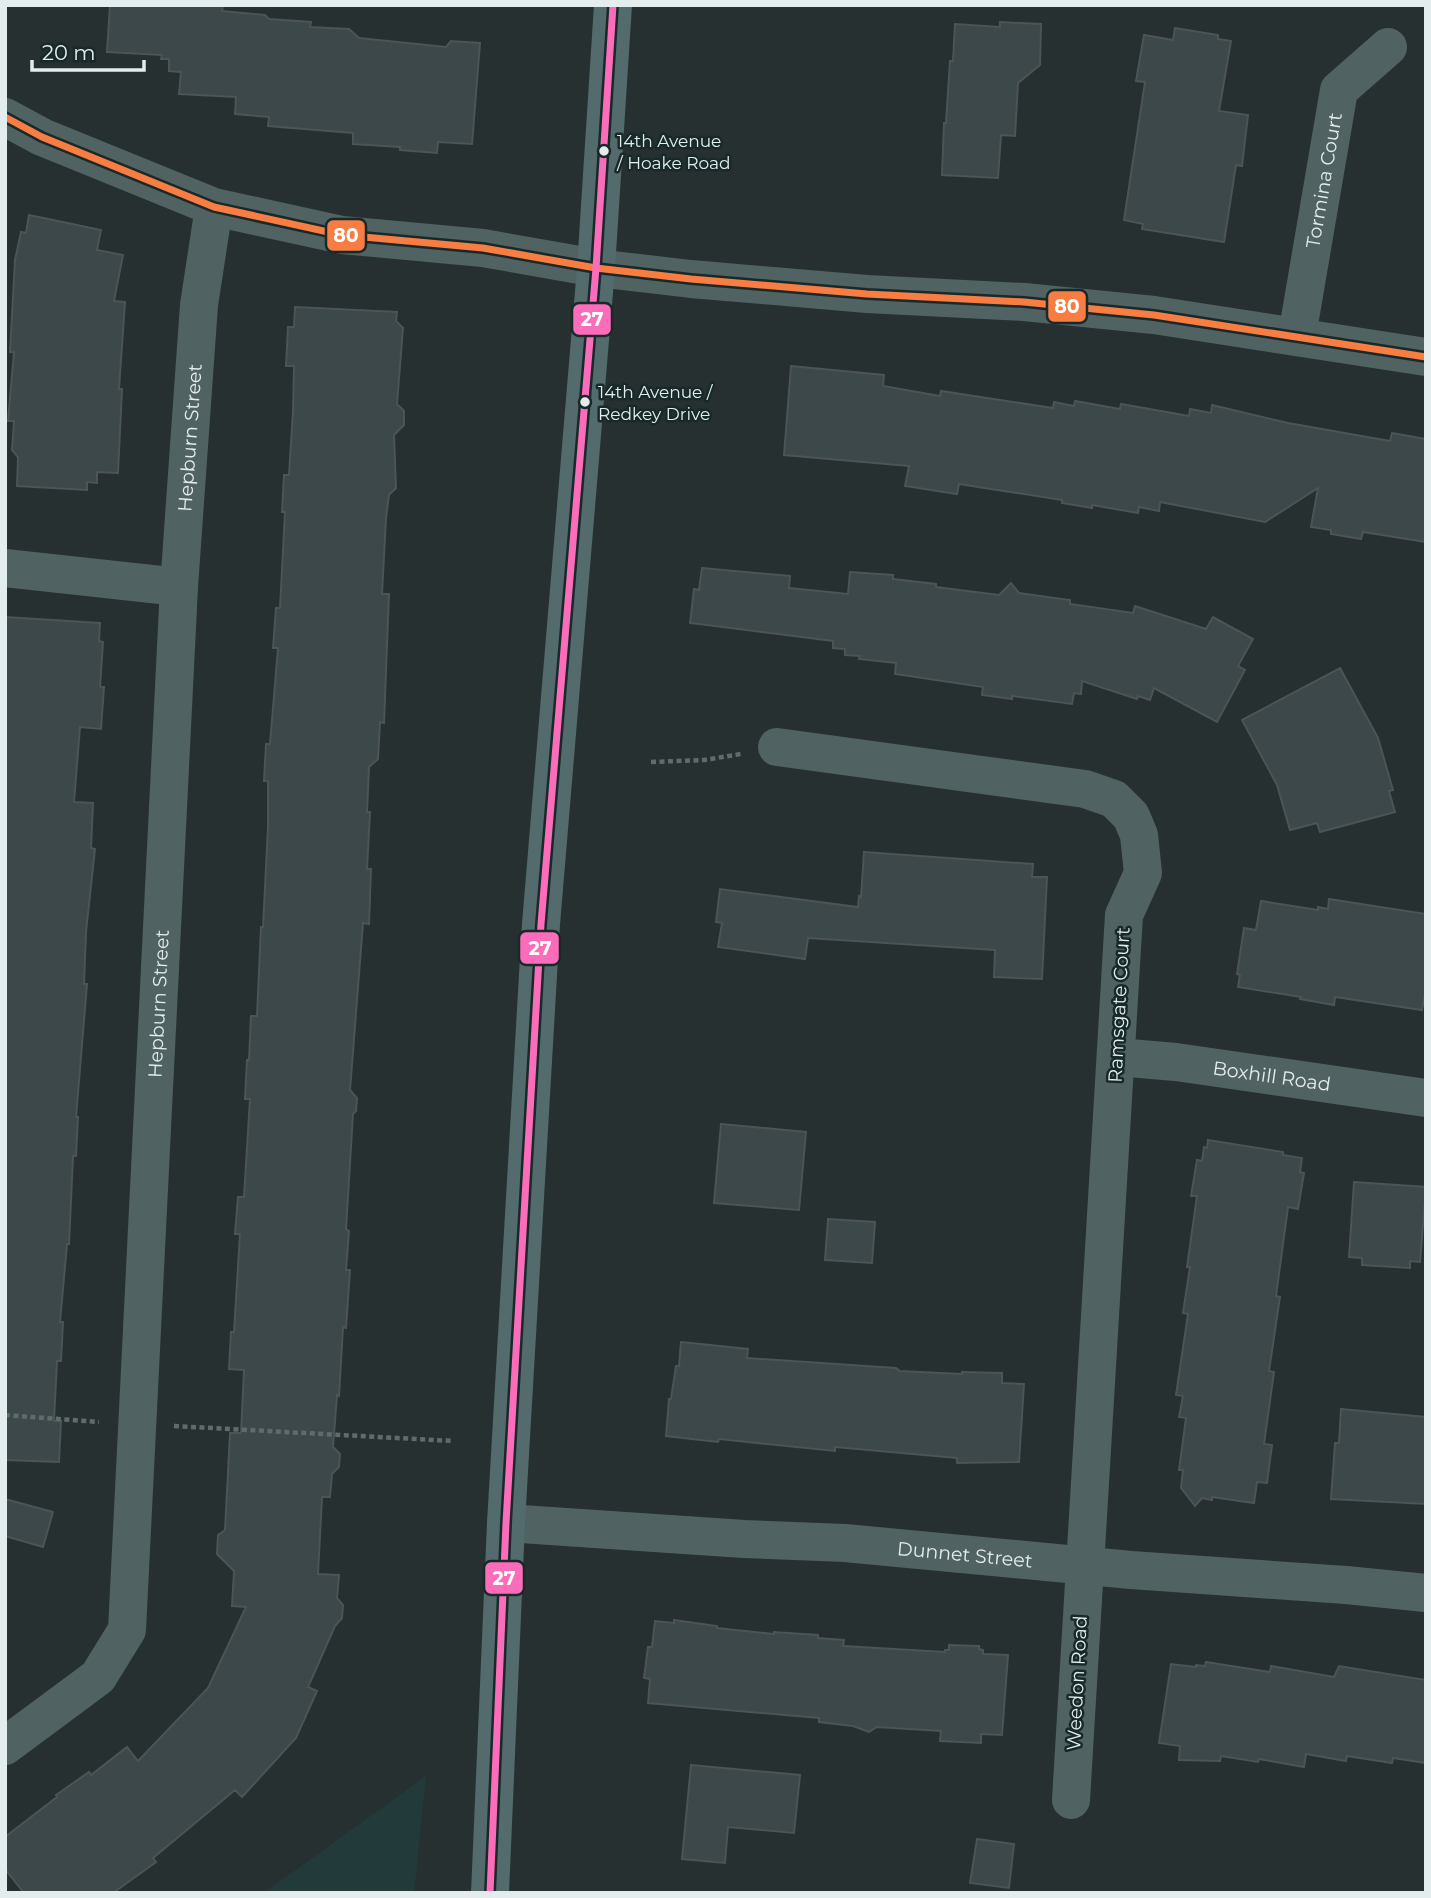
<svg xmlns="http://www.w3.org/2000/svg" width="1431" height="1898" font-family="Montserrat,sans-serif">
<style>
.built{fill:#233a3b}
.building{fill:#3c4849;stroke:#4c5455;stroke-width:2}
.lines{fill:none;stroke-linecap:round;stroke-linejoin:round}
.path{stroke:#5f6c6c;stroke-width:4.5;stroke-dasharray:5 3.5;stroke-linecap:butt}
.street{stroke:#516263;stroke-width:38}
.primary{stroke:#536b6c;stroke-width:38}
.bus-1-casing{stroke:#18292a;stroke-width:12}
.bus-2-casing{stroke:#18292a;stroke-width:12}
.bus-1{stroke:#f77d43;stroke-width:7}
.bus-2{stroke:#fb6dba;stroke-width:7}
.bus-dot{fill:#e3edee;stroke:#18292a;stroke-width:2.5}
.labels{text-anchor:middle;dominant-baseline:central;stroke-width:5;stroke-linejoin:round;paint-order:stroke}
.bus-label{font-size:17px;fill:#e3edee;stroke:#18292a;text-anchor:start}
.street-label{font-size:19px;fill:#e3edee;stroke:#18292a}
.line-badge{stroke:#18292a;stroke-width:2.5}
.badge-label{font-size:19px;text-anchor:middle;font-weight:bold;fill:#fff}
</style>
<rect width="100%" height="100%" fill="#263030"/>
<!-- built -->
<polygon class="built" points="426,1776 414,1893 264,1893"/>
<!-- building -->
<g class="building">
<polygon points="110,5 223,5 222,11 265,15 269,19 311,22 310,27 349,29 359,38 446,47 451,41 480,43 472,144 438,142 437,153 400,150 400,147 353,144 353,133 268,126 269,117 235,114 236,97 179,94 181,72 169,71 169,59 161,59 162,55 107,52"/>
<polygon points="1000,22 1041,24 1040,65 1018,83 1015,136 1001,135 998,178 942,175 944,123 946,123 950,61 953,61 955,24 1000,27"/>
<polygon points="1175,28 1218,35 1218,39 1231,41 1219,111 1248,115 1242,166 1236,165 1224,242 1142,229 1143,224 1124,220 1145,82 1136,81 1144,35 1173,40"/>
<polygon points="29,215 101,230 97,250 123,255 114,301 125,302 119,389 122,389 118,473 97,472 97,483 87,482 87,490 17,486 18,457 12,450 14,421 8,421 14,352 10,352 15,260 21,232 26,233"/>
<polygon points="295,307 397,312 396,321 403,328 397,404 404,411 404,425 394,435 396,488 389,495 386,518 382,594 389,594 384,723 380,722 378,759 369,767 367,812 370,812 367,869 371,869 369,924 363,923 350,1090 357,1098 356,1111 353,1114 346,1229 349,1231 346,1270 350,1270 346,1328 343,1327 339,1396 337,1395 333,1447 340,1454 339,1467 332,1474 330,1497 322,1497 318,1574 339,1575 337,1598 343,1605 342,1618 335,1626 308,1687 317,1691 296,1738 242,1797 235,1790 153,1858 156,1862 113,1893 24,1893 5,1869 5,1837 57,1797 56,1795 89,1772 91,1775 127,1747 138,1761 208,1688 246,1607 232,1606 234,1571 217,1554 218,1535 225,1530 230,1433 241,1433 244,1370 229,1369 231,1332 234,1332 240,1234 235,1234 238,1197 244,1197 250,1099 245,1099 247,1060 249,1060 251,1016 257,1016 261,927 263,927 268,827 268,781 264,781 266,744 270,744 278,648 273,648 276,608 280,608 285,512 282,512 284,475 289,475 293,411 294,366 286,366 288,327 294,327"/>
<polygon points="791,366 884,375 883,386 940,396 941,391 1053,408 1054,402 1074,406 1075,401 1120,409 1121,404 1189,416 1190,409 1211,413 1212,405 1288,423 1390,441 1392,433 1426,439 1426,542 1363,532 1361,539 1331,534 1331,530 1311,527 1318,488 1265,522 1160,502 1159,511 1139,507 1138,513 1092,505 1092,508 1062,503 1062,500 959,484 957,494 905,486 909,466 784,455"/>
<polygon points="702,568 790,576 789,588 848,594 850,572 893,575 893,579 936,584 936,587 999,595 1011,583 1019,593 1070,600 1070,604 1133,613 1135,606 1206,629 1213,617 1253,639 1238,666 1245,670 1217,722 1154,688 1150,700 1138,696 1137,699 1082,681 1081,694 1074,693 1072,704 1012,696 1012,699 982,695 983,687 895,674 896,663 859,659 860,656 845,655 845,649 833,648 833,641 690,623 694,589 699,590"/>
<polygon points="5,617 100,623 99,641 103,642 100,687 104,687 101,729 80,727 74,802 93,803 91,848 95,849 86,932 84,984 87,984 76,1117 78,1117 76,1156 73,1156 69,1244 67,1244 60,1322 63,1322 61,1361 57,1361 54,1421 61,1421 59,1462 5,1460"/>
<polygon points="1340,668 1378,738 1393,790 1389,791 1395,812 1320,832 1317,823 1290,830 1277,785 1242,720"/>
<polygon points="864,852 1033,864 1032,877 1047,877 1042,979 994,977 995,950 808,938 805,959 718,947 722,923 716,922 720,889 858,907 859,896 861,897"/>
<polygon points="1329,899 1426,914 1426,988 1422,1010 1335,997 1334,1005 1300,999 1301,997 1238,987 1240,975 1237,974 1244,928 1256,930 1261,901 1318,910 1318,907 1328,909"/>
<polygon points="721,1124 806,1132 799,1210 714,1203"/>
<polygon points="1208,1140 1283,1152 1283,1155 1302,1158 1300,1172 1304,1173 1298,1209 1288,1207 1276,1296 1280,1297 1269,1371 1274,1372 1264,1444 1272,1445 1267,1483 1257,1482 1254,1503 1212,1497 1212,1500 1202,1498 1195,1506 1181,1488 1183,1470 1179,1470 1186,1418 1179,1417 1183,1396 1176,1395 1188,1314 1183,1313 1190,1267 1187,1267 1197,1196 1191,1196 1197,1160 1202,1161 1204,1147 1207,1148"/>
<polygon points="1354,1182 1426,1187 1420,1262 1410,1261 1410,1268 1362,1265 1362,1258 1349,1257"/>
<polygon points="828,1219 875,1222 872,1263 825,1260"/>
<polygon points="681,1342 748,1349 747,1358 896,1368 900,1371 962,1374 962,1372 1002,1373 1002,1383 1024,1384 1019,1462 957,1463 957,1458 835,1447 835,1451 719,1439 718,1442 666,1436 669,1399 671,1399 676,1366 679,1366"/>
<polygon points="1341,1409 1426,1417 1426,1504 1331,1499 1335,1443 1339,1443"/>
<polygon points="5,1499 53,1512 43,1547 5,1536"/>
<polygon points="674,1620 717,1626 717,1628 774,1634 774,1632 818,1635 818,1638 844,1640 843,1646 945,1652 945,1650 949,1650 949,1645 979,1646 979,1649 983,1650 983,1654 1008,1655 1002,1735 981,1734 981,1743 940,1741 941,1731 877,1727 869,1732 853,1726 819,1722 819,1718 648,1703 650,1679 644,1678 648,1647 652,1647 655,1621 674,1623"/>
<polygon points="1206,1662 1270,1672 1271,1666 1334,1677 1339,1666 1426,1680 1426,1763 1393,1758 1392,1763 1347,1756 1346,1761 1306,1754 1304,1767 1259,1759 1258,1762 1221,1756 1220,1761 1179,1760 1180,1746 1159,1743 1171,1664 1196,1667 1196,1665 1205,1666"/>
<polygon points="691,1765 800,1775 794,1833 728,1827 725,1863 682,1859"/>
<polygon points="977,1839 1014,1844 1009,1888 970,1883"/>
</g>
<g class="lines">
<!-- path -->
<g class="path">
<polyline points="651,762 704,760 741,754"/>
<polyline points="5,1415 99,1422"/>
<polyline points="174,1426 453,1441"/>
</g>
<!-- street -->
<g class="street">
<polyline points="5,117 42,137 214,207 342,235 483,248 596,268 691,279 867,294 1024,302 1154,315 1426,357"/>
<path id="s1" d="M1297,336L1339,90L1388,47"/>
<polyline points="5,568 179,587"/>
<polyline points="777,747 1085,789 1114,799 1131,816 1139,835 1143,873 1124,915 1071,1800"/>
<path id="s2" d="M1117,1057L1176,1062L1426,1098"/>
<path id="s3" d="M506,1523L744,1539L845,1543L1131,1570L1346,1585L1426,1593"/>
<path id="s4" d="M5,1746L98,1677L127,1630L179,587L199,305L214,207"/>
</g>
<!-- primary -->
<polyline class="primary" points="490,1893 506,1523 541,924 596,268 613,5"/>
<!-- bus-1 casing -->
<g class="bus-1-casing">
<polyline id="bus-1" points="5,117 42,137 214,207 342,235 483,248 596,268 691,279 867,294 1024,302 1154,315 1426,357"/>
</g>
<!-- bus-2 casing -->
<g class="bus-2-casing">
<polyline id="bus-2" points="490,1893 506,1523 541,924 596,268 613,5"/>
</g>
<!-- bus-1 -->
<use href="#bus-1" class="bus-1"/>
<!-- bus-2 -->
<use href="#bus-2" class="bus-2"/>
</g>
<!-- markers -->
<g class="bus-dot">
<circle cx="604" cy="151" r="6"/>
<circle cx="585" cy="402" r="6"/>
</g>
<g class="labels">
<!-- bus labels -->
<g class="bus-label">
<text x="617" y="141">14th Avenue<tspan x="617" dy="22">/ Hoake Road</tspan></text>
<text x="598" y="392">14th Avenue /<tspan x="598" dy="22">Redkey Drive</tspan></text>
</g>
<!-- street labels -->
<g class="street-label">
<text stroke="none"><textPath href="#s1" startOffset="158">Tormina Court</textPath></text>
<text stroke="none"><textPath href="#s4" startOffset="1365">Hepburn Street</textPath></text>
<text stroke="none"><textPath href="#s4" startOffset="798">Hepburn Street</textPath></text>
<text transform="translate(1119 1005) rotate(-87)">Ramsgate Court</text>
<text stroke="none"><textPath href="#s2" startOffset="156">Boxhill Road</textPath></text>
<text stroke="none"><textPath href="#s3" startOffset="460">Dunnet Street</textPath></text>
<text transform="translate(1077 1683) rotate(-87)">Weedon Road</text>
</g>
</g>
<g class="line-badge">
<rect x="326" y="219" width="40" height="33" rx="7" fill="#f77d43"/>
<rect x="1047" y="290" width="40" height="33" rx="7" fill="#f77d43"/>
<rect x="572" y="303" width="40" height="33" rx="7" fill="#fb6dba"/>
<rect x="519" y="931" width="41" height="34" rx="7" fill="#fb6dba"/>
<rect x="484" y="1561" width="40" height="34" rx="7" fill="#fb6dba"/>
</g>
<g class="badge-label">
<text x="346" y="242">80</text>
<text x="1067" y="313">80</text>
<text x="592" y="326">27</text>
<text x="540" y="955">27</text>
<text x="504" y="1585">27</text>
</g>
<!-- border -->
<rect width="1431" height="1898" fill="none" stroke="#e3edee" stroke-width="14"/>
<!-- scale -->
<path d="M32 60v10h112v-10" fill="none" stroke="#e3edee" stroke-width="3.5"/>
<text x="42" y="60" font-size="21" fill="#e3edee" stroke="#18292a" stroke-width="5" paint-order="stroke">20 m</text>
</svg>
